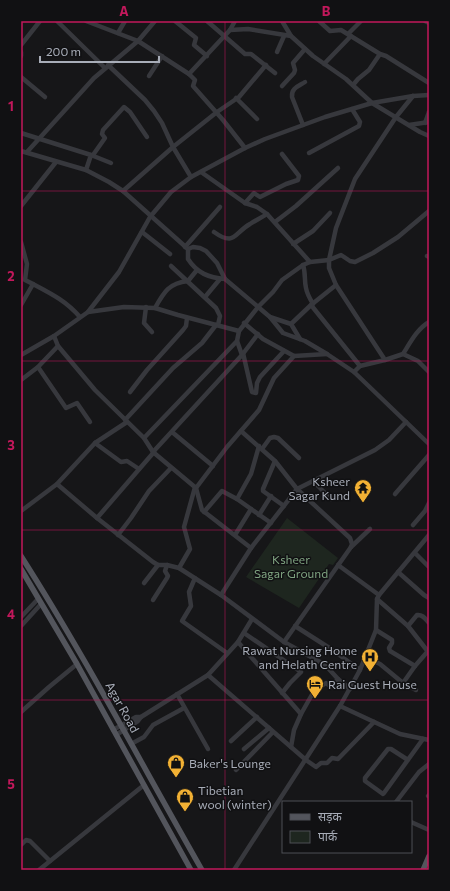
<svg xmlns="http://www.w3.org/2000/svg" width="450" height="891" font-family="Commissioner,'Noto Sans Devanagari',sans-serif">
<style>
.green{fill:#1e261f}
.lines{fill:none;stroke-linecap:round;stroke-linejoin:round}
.minor{stroke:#37383d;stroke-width:4.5}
.major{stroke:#53555c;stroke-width:5.5}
.grid{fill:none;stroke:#c2185b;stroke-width:1;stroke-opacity:0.55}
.labels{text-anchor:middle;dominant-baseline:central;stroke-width:3;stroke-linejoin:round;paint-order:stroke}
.poi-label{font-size:12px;fill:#a8adb8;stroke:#111113;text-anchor:start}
.park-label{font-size:12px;fill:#7fa381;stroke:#111113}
.street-label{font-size:12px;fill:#a8adb8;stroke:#111113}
.neatline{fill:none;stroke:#c2185b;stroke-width:1.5}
.grid-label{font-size:13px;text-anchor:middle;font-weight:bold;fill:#c2185b}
</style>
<rect width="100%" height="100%" fill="#161618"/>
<!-- green -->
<polygon class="green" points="287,518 338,558 333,565 329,564 299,608 246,577"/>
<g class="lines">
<!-- minor -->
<g class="minor">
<polyline points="57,21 105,68"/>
<polyline points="86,21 138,41 189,74 195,80 193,86 223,120 245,148"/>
<polyline points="175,21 196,38 194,45 207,56"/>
<polyline points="207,21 245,54 251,54 275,73"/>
<polyline points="282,21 291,36 313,56 346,79 372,103 420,132 429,136"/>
<polyline points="319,21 330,31 341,30 380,54 386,56 429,83"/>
<polyline points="425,21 429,23"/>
<polyline points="230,30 248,29 291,36"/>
<polyline points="118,33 125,21"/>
<polyline points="348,34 361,21"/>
<polyline points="21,45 40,21"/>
<polyline points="21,52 21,56"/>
<polyline points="277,52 284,36"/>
<polyline points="324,64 351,36"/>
<polyline points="108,65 145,100 154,111 162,123 173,147 191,177"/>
<polyline points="189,74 230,30 235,21"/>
<polyline points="149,76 162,56"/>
<polyline points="21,77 45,97"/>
<polyline points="353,85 358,79 369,70 380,54"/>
<polyline points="282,86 294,73 295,70 293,63 305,49"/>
<polyline points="413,96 396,117 355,179 336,228 329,260 329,268 336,285 385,360 403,354 418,361 429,372"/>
<polyline points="236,98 257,119"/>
<polyline points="425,123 429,112"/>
<path d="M303,125L292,97C291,88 299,86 305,82"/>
<polyline points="409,125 429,122"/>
<polyline points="21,133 91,155 86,170"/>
<polyline points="21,151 86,170 109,182 123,191 188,249 193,247 200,248 206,251 217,263 225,279 270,317 283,333 305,341 327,354 354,372 429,444"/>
<polyline points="27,152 94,78 138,41 155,21"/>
<polyline points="309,153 359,126 360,122 352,109"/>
<polyline points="91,155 111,163"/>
<polyline points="93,155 105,138 102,134 103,130 124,107 130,112 147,137"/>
<polyline points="201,172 245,203 257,207 267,214 310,262 329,260 341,255 350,261 355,262 373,253 398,237 429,211"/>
<polyline points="123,191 173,147 217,112 239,97 266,65"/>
<polyline points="245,203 254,193 260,197 286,184 298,180 299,176 282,154"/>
<polyline points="21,206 56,162"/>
<polyline points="275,222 296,206 338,168"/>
<polyline points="142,232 170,254"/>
<path d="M214,232C235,247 234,233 250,224C256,220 261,218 267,214"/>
<polyline points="21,242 27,264 25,280 33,284"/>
<polyline points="293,244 313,231 330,213"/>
<polyline points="185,247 220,207"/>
<path d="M188,249V259C197,273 209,278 225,279"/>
<polyline points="427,256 429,257"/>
<path d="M303,265C306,274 304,280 306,288C307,294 310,299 313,304"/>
<polyline points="171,266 216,308 220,316 218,325"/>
<polyline points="336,285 311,305 360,366"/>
<polyline points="205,297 220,279"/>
<path d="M21,305L33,284C52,294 66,301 80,317"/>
<polyline points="146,307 144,323 152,332"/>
<path d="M155,308C164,292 169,283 188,281L197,270"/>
<polyline points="88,312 124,307 155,308 178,315 239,331 258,307 273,292 282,280 303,265 310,262"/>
<polyline points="270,317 291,324 300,339"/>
<polyline points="244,323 263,339 294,356"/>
<polyline points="291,324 311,305"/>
<polyline points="54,336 58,346 95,390 144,438 153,452 196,488 202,510 251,548 221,595"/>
<polyline points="243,353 252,392 256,393 257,383 260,377 284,351"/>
<path d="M403,354C410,343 417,329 429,322"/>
<polyline points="21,355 54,336 88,312 119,272 150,217 171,192 191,177 245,148 265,139 325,117 372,103 413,96 429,95"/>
<polyline points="242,355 258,334"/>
<polyline points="38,367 66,408 77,403 90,422"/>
<polyline points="354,372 360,366 385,360"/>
<polyline points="21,380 38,367 58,346"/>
<polyline points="130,392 147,370 183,330 186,326 187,318"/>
<polyline points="125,420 173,368 202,343 216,325"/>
<polyline points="241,431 275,461 297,489 375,450 389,440 406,422"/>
<polyline points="172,432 213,466"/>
<polyline points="144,438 237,341 239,331"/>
<polyline points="95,443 121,462 127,461 139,469"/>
<polyline points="262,449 270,438 274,437 278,438 299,458"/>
<polyline points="153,452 242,355 237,341"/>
<polyline points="275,461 263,489 263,491 284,506"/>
<polyline points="313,481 331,499"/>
<polyline points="57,484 95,443 127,422"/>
<polyline points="196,488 227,447 259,410 274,378 294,356 327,354"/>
<polyline points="395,494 429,455"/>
<polyline points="237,499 251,474 259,446"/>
<polyline points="21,511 57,484 97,518 153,562 158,565 167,565 179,568 221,595 284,642 320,662 328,668 338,679 350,689"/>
<polyline points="204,512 222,491 237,499 271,523"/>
<polyline points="259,515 271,496"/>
<polyline points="97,518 154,452"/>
<polyline points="413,525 425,511 429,503"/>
<polyline points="118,535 131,518 149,491 171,468"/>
<polyline points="235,535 251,509"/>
<polyline points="351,547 370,529"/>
<polyline points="251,548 297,489 350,538 352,544 351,547 284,642"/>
<polyline points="415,553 429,567"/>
<polyline points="338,565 379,595"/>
<polyline points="179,568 190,549 184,527 195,487"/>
<polyline points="398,572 424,595 429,598"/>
<polyline points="195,578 189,592 191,606 182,621 227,653"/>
<polyline points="144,583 158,565"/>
<polyline points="377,599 408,626 429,653"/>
<polyline points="153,600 167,578 168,576 165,571 167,565"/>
<polyline points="21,617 38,599"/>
<polyline points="21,626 41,604"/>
<polyline points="295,626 331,649 360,670"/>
<path d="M408,626L417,615C423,614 426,620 429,623"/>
<polyline points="376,630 392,640 392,643 389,648 390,651 415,666"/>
<polyline points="244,633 301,672 290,683 282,693"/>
<polyline points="238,642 301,714 294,730 291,747"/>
<polyline points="365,657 380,664 403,683 415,666 428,651"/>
<polyline points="208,675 306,760 316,767 321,763 327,763 332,758 338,759 374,722"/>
<polyline points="403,683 416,690"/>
<polyline points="177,694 208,749"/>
<polyline points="340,706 400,734 429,740"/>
<polyline points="21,712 49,687 77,664"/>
<polyline points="301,714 314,691 326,683 331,687 338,679"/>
<polyline points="141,717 208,675 238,642 252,619"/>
<polyline points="113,730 136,717 141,717 138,721 116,735"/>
<polyline points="231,741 257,717"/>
<polyline points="131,744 144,737 153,725 184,708"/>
<polyline points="244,749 269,728"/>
<polyline points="408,760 391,749 388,749 365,778 365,781 383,794 384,793 423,739"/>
<polyline points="236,770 273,732"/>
<polyline points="428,796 429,795"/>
<polyline points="396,802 419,772 429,764"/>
<polyline points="411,822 429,830"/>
<polyline points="21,845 26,840 30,841 50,861"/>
<polyline points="39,870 144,785"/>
<polyline points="234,870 340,706 360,670 376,630 377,599 379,595 429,535"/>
</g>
<!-- major -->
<g class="major">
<path d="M21,556C86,658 142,765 202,870"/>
<polyline points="21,569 77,664 191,870"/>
<polyline points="423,870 429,856"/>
</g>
</g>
<!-- grid -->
<path class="grid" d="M225,21V870M21,191H429M21,361H429M21,530H429M21,700H429"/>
<!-- icons -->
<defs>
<g id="temple-pin" transform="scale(0.9)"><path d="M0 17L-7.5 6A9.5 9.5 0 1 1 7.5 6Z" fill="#f2b134" stroke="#111113"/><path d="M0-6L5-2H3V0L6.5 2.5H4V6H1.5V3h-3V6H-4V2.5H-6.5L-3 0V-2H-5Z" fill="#111"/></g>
<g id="hospital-pin" transform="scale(0.9)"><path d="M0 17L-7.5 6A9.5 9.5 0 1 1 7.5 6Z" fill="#f2b134" stroke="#111113"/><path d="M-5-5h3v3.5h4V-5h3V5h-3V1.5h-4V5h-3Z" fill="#111"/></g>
<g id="hotel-pin" transform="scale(0.9)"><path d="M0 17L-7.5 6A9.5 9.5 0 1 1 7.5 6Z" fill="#f2b134" stroke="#111113"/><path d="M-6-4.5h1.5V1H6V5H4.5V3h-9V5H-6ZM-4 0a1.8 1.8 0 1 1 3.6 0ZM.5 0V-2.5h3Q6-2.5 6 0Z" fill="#111"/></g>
<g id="shop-pin" transform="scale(0.9)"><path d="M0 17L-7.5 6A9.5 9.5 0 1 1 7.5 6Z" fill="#f2b134" stroke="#111113"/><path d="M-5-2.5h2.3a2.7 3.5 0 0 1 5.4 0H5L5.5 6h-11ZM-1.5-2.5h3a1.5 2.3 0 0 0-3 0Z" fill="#111"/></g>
</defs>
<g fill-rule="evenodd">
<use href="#temple-pin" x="363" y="488"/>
<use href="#hospital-pin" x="370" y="657"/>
<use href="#hotel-pin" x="315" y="684"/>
<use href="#shop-pin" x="176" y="763"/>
<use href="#shop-pin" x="185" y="797"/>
</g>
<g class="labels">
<!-- poi labels -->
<g class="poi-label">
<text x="350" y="481" text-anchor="end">Ksheer<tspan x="350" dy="14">Sagar Kund</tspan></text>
<text x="357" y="650" text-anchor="end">Rawat Nursing Home<tspan x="357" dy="14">and Helath Centre</tspan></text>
<text x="328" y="684">Rai Guest House</text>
<text x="189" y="763">Baker's Lounge</text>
<text x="198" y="790">Tibetian<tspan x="198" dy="14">wool (winter)</tspan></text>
</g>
<!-- park labels -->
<g class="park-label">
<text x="291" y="559">Ksheer<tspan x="291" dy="14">Sagar Ground</tspan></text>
</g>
<!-- street labels -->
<g class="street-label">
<text transform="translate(123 707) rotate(61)">Agar Road</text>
</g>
</g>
<!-- border -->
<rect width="450" height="891" fill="none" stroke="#111113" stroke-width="44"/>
<!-- legend -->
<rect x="282" y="801" width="130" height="52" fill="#111113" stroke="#4d4f55"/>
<rect x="290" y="814" width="20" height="6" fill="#53555c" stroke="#4d4f55"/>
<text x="318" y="821" font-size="12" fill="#a8adb8">सड़क</text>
<rect x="290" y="831" width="20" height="12" fill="#1e261f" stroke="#4d4f55"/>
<text x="318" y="841" font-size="12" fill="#a8adb8">पार्क</text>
<!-- scale -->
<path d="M40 56v6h119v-6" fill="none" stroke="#a8adb8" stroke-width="2"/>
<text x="46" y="56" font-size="12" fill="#a8adb8" stroke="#111113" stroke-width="3" paint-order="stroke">200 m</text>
<rect x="22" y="22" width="406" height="847" class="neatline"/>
<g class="grid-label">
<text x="124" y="16">A</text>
<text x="326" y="16">B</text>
<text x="11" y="111">1</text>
<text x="11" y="281">2</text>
<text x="11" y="450">3</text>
<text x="11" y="619">4</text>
<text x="11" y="789">5</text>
</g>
</svg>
